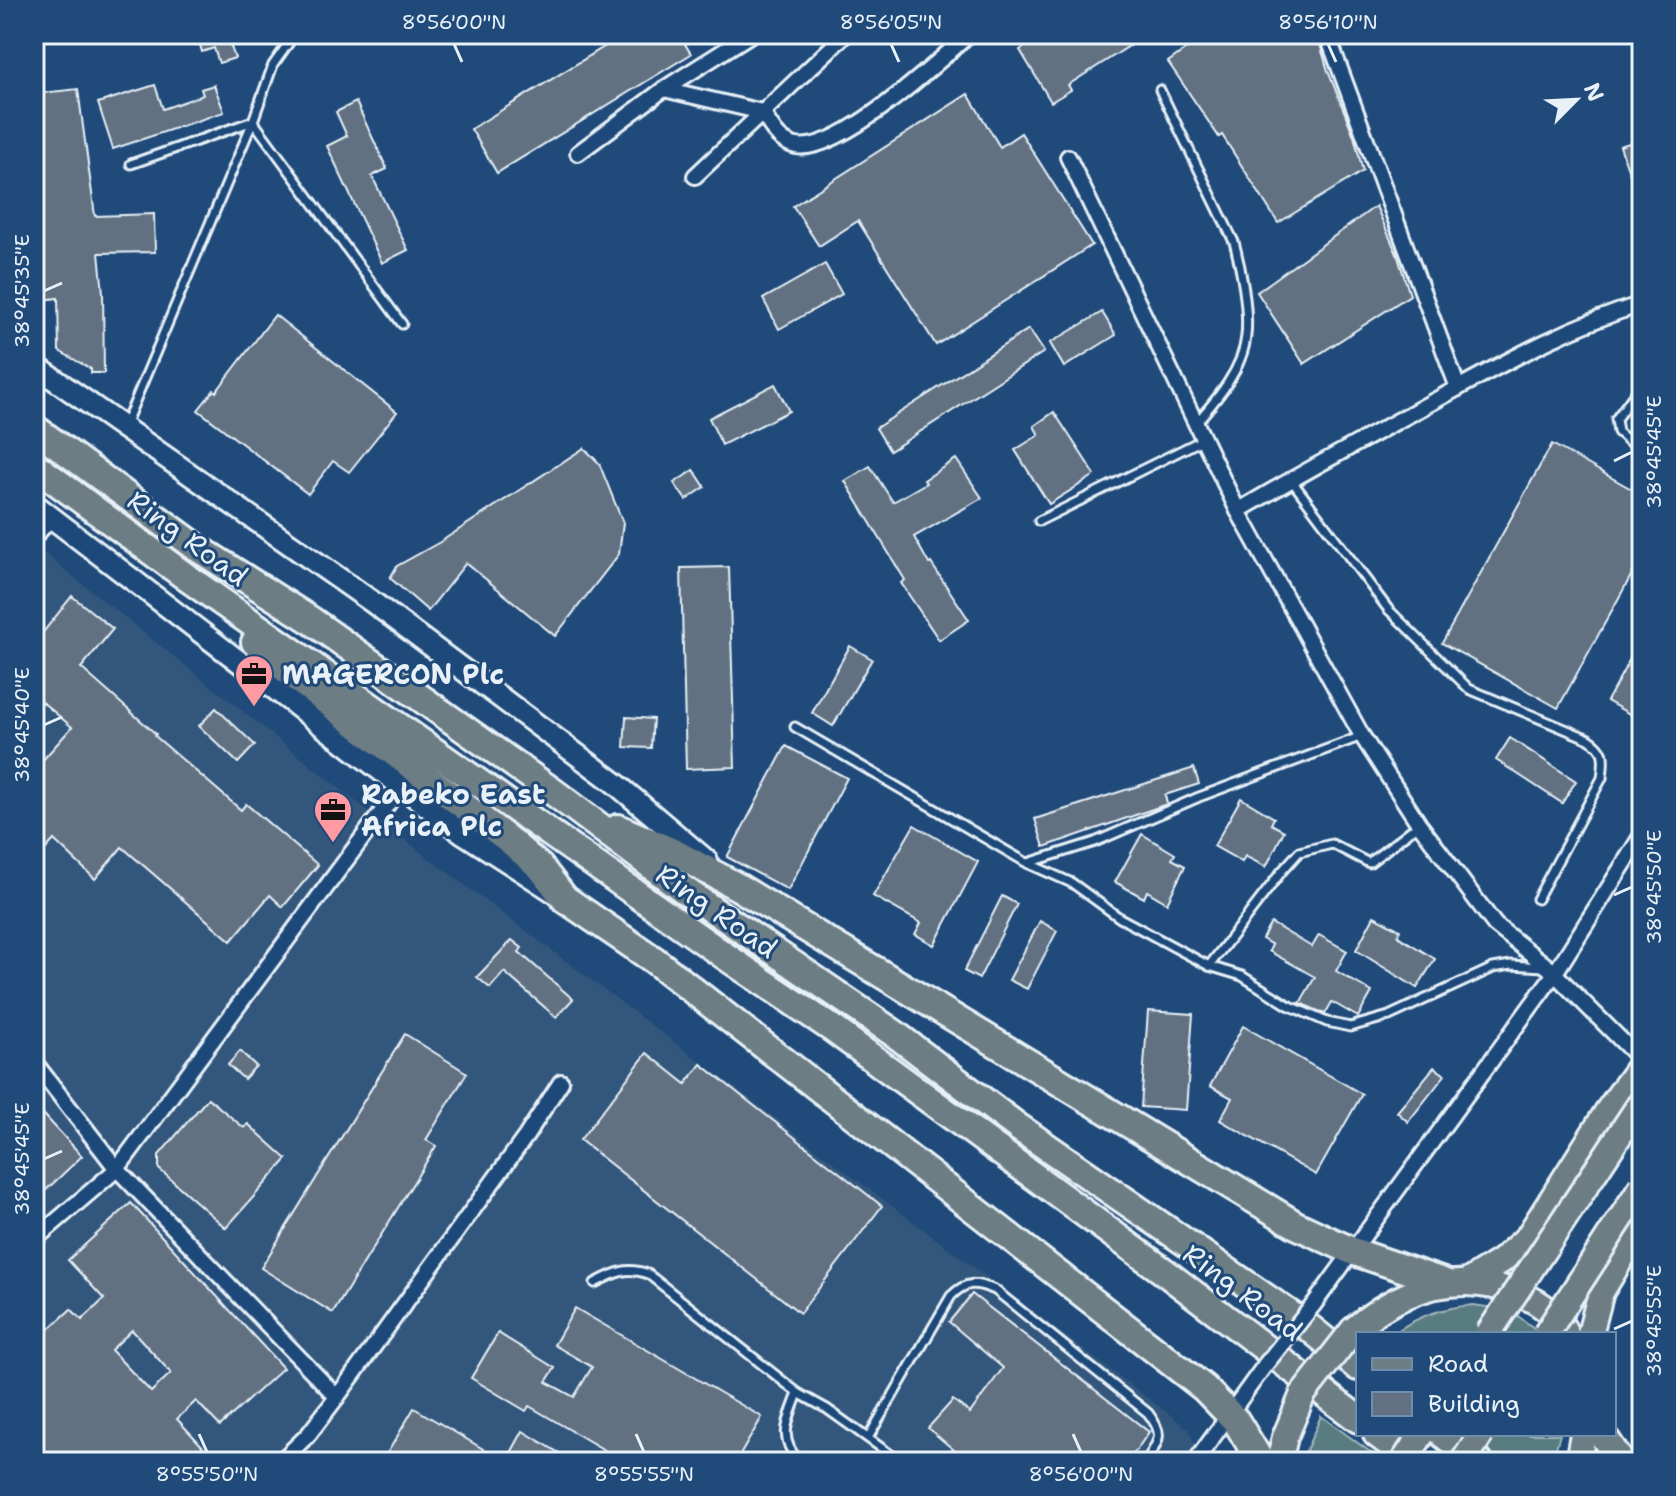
<svg xmlns="http://www.w3.org/2000/svg" width="1676" height="1496" font-family="'Shantell Sans',sans-serif">
<style>
.built{fill:#33567c}
.green{fill:#587b80;stroke:#a0b6bc;stroke-width:2}
.building{fill:#627182;stroke:#e8f1f8;stroke-width:2;fill-rule:evenodd}
.lines{fill:none;stroke-linecap:round;stroke-linejoin:round}
.lane-casing{stroke:#e8f1f8;stroke-width:13}
.street-casing{stroke:#e8f1f8;stroke-width:20}
.secondary-casing{stroke:#e8f1f8;stroke-width:26}
.primary-casing{stroke:#e8f1f8;stroke-width:30}
.highway-casing{stroke:#e8f1f8;stroke-width:32}
.lane{stroke:#1f4a7a;stroke-width:7}
.street{stroke:#1f4a7a;stroke-width:14}
.secondary{stroke:#1f4a7a;stroke-width:20}
.primary{stroke:#6d7d84;stroke-width:24}
.highway{stroke:#6d7d84;stroke-width:26}
.street-bridge-casing{stroke:#e8f1f8;stroke-width:20;stroke-linecap:butt}
.primary-bridge-casing{stroke:#e8f1f8;stroke-width:30;stroke-linecap:butt}
.street-bridge{stroke:#1f4a7a;stroke-width:14}
.primary-bridge{stroke:#6d7d84;stroke-width:24}
.ticks{fill:none;stroke:#e8f1f8;stroke-width:3}
.labels{text-anchor:middle;dominant-baseline:central;stroke-width:6;stroke-linejoin:round;paint-order:stroke}
.street-label{font-size:28px;fill:#e8f1f8;stroke:#1f4a7a}
.poi-label{font-size:28px;font-weight:bold;fill:#e8f1f8;stroke:#1f4a7a;text-anchor:start}
.neatline{fill:none;stroke:#e8f1f8;stroke-width:3}
.ticks-label{font-size:20px;text-anchor:middle;fill:#e8f1f8}
</style>
<rect width="100%" height="100%" fill="#1f4a7a"/>
<filter id="ink" filterUnits="userSpaceOnUse"><feTurbulence type="fractalNoise" baseFrequency=".0125" numOctaves="2"/><feDisplacementMap in="SourceGraphic" scale="16" xChannelSelector="R" yChannelSelector="G"/><feConvolveMatrix kernelMatrix="1 2 1 2 8 2 1 2 1" color-interpolation-filters="sRGB"/></filter>
<g filter="url(#ink)">
<!-- built -->
<polygon class="built" points="34,545 393,831 1189,1429 1202,1462 34,1462"/>
<!-- green -->
<g class="green">
<path d="M1474,1305L1511,1311L1542,1334H1393C1417,1316 1444,1307 1474,1305Z"/>
<polygon points="1321,1416 1384,1462 1301,1462"/>
<polygon points="1459,1434 1560,1434 1552,1462 1490,1462"/>
</g>
<!-- building -->
<g class="building">
<polygon points="197,34 250,34 250,38 230,44 235,58 219,63 214,48 202,52"/>
<polygon points="625,34 679,34 691,54 497,173 471,129"/>
<polygon points="1046,34 1148,34 1068,85 1071,90 1051,102 1020,50"/>
<polygon points="1207,34 1317,34 1328,71 1354,136 1363,171 1278,223 1222,135 1219,137 1168,62"/>
<polygon points="155,85 163,109 203,95 201,89 214,85 224,112 113,149 98,103"/>
<polygon points="78,89 95,216 154,214 155,252 99,253 103,293 104,373 91,373 91,369 59,351 58,298 34,301 34,94"/>
<polygon points="968,94 1000,147 1021,133 1092,245 936,345 858,221 819,246 793,206"/>
<polygon points="356,102 387,169 372,176 408,250 382,263 327,146 347,136 336,112"/>
<polygon points="1642,139 1642,202 1640,203 1620,146"/>
<polygon points="1376,206 1397,254 1410,295 1304,364 1257,292"/>
<polygon points="825,264 842,294 779,329 763,299"/>
<polygon points="1102,312 1116,335 1064,367 1050,343"/>
<polygon points="275,315 397,412 349,472 333,461 308,494 198,410 214,390 216,392"/>
<polygon points="1029,329 1044,352 890,451 876,428"/>
<polygon points="775,384 789,411 722,445 709,418"/>
<polygon points="1054,412 1095,475 1049,504 1015,450 1039,435 1034,426"/>
<polygon points="1552,444 1642,495 1642,556 1558,708 1442,643"/>
<polygon points="584,448 599,463 623,523 619,554 555,636 466,563 428,611 390,578 397,566 440,542"/>
<polygon points="956,459 982,498 914,537 929,564 931,563 969,620 939,640 901,583 905,580 845,481 870,466 893,502 926,483 924,480"/>
<polygon points="694,470 705,487 686,500 674,483"/>
<polygon points="729,567 735,767 686,769 681,568"/>
<polygon points="72,596 113,629 81,668 156,734 155,736 241,810 246,804 318,865 283,907 270,895 231,941 122,847 95,879 54,840 34,862 34,770 72,727 34,695 34,631 40,636"/>
<polygon points="1642,637 1642,721 1607,701"/>
<polygon points="850,646 872,659 833,726 812,713"/>
<polygon points="216,708 255,745 238,763 199,726"/>
<polygon points="626,717 653,719 651,748 624,747"/>
<polygon points="1510,738 1576,781 1562,803 1496,760"/>
<polygon points="786,746 847,778 788,890 727,857"/>
<polygon points="1194,768 1199,784 1165,795 1167,804 1044,847 1035,819"/>
<polygon points="1241,798 1274,818 1271,824 1284,831 1266,867 1245,856 1242,862 1214,846"/>
<polygon points="914,825 978,862 934,945 915,934 921,923 873,896"/>
<polygon points="1142,834 1175,854 1172,859 1185,866 1167,903 1147,891 1144,898 1115,882"/>
<polygon points="1002,896 1017,904 979,979 964,971"/>
<polygon points="1374,916 1400,930 1398,936 1435,959 1417,988 1356,950"/>
<polygon points="1040,921 1057,931 1027,989 1009,980"/>
<polygon points="1271,923 1312,947 1319,935 1347,951 1336,971 1372,992 1358,1017 1332,1002 1325,1014 1300,1003 1315,977 1269,951 1272,945 1262,939"/>
<polygon points="512,940 522,948 519,952 573,999 556,1017 504,972 490,988 477,977"/>
<polygon points="1148,1011 1193,1014 1186,1110 1141,1107"/>
<polygon points="1243,1026 1362,1094 1316,1175 1220,1120 1232,1098 1210,1086"/>
<polygon points="405,1034 467,1073 426,1140 436,1146 333,1313 261,1268"/>
<polygon points="240,1051 256,1066 244,1079 228,1065"/>
<polygon points="647,1053 686,1084 701,1064 882,1206 800,1313 580,1140"/>
<polygon points="1434,1067 1445,1075 1408,1122 1397,1112"/>
<polygon points="208,1098 244,1128 248,1124 287,1159 226,1228 159,1169 159,1155"/>
<polygon points="34,1104 82,1156 44,1192 34,1181"/>
<path d="M131,1203L283,1368L220,1426L196,1401L177,1419L205,1449L191,1462H34V1343L71,1309L82,1320L104,1299L68,1260ZM132,1330L171,1373L151,1392L111,1350Z"/>
<polygon points="972,1294 1149,1432 1128,1462 968,1462 928,1428 953,1400 970,1413 1003,1368 949,1322"/>
<polygon points="575,1308 762,1417 736,1462 625,1462 529,1406 526,1411 471,1378 498,1333 555,1368 546,1382 574,1397 592,1367 554,1345"/>
<polygon points="414,1408 505,1462 382,1462"/>
<polygon points="523,1431 574,1462 506,1462"/>
</g>
<g class="lines">
<!-- lane casing -->
<g class="lane-casing">
<g id="lane">
<path d="M1160,90L1234,242C1241,267 1249,310 1246,336C1243,369 1217,399 1196,423"/>
<polyline points="253,121 402,324"/>
<polyline points="131,164 253,121"/>
<polyline points="1642,384 1616,419 1618,432 1642,452"/>
<polyline points="125,425 253,121 273,65 295,34"/>
<path d="M1292,481L1388,609L1469,689L1589,739C1607,751 1604,758 1602,778L1537,899"/>
<polyline points="1039,521 1202,440"/>
<polyline points="795,727 1027,863 1072,883 1120,918 1209,966 1242,976 1288,1005 1327,1022 1350,1027 1389,1016 1493,968 1511,965 1543,967"/>
<polyline points="1028,863 1095,842 1199,797 1362,736"/>
<polyline points="1209,966 1282,871 1299,852 1332,844 1369,863 1419,824"/>
<path d="M595,1283C614,1273 626,1266 648,1274L798,1393L827,1409L901,1462"/>
<path d="M798,1393C788,1422 777,1436 799,1462"/>
<path d="M868,1438L951,1296C966,1281 975,1282 995,1290L1148,1413C1165,1435 1159,1440 1146,1462"/>
</g>
</g>
<!-- street casing -->
<g class="street-casing">
<g id="street">
<polyline points="1327,34 1458,388"/>
<path d="M664,89L762,112C771,126 778,142 796,146C839,154 937,63 969,34"/>
<polyline points="578,153 664,89 751,34"/>
<polyline points="1068,157 1238,511 1362,736 1419,824 1495,925 1549,968 1642,1061"/>
<polyline points="695,176 846,34"/>
<path d="M1238,511C1303,472 1370,436 1436,400C1504,363 1568,326 1642,304"/>
<polyline points="34,537 50,519"/>
<polyline points="34,1062 117,1169 337,1397"/>
<polyline points="34,1240 117,1169 401,786"/>
<polyline points="1314,1304 1555,973 1642,835"/>
<polyline points="280,1462 308,1435 337,1397 526,1136 561,1082"/>
<polyline points="1195,1462 1265,1365"/>
</g>
</g>
<!-- secondary casing -->
<g class="secondary-casing">
<g id="secondary">
<polyline points="34,365 371,601 615,783 707,861"/>
<polyline points="34,504 457,829 553,891"/>
</g>
</g>
<!-- primary casing -->
<g class="primary-casing">
<g id="primary">
<polyline points="1469,1281 1501,1261 1528,1237 1607,1112 1642,1063"/>
<path d="M1353,1330C1402,1288 1458,1269 1520,1294C1540,1302 1557,1314 1566,1334"/>
<polyline points="1590,1334 1601,1292 1642,1224"/>
<polyline points="1279,1462 1285,1437 1303,1394"/>
<polyline points="1578,1462 1583,1434"/>
</g>
</g>
<!-- highway casing -->
<g class="highway-casing">
<g id="highway">
<polyline points="34,428 199,549 312,621 552,791 684,890 895,1034 1018,1127 1307,1326 1358,1367"/>
<polyline points="34,465 189,579 725,956 833,1029 1166,1273 1358,1419"/>
<polyline points="255,642 296,678 510,841 540,867 565,899 654,960 1204,1388 1236,1421 1261,1462"/>
<polyline points="618,828 675,853 738,887 1296,1225 1352,1251 1443,1282"/>
<polyline points="1377,1434 1414,1462"/>
<polyline points="1443,1434 1479,1462"/>
<polyline points="1602,1434 1621,1462"/>
</g>
</g>
<!-- lane -->
<use href="#lane" class="lane"/>
<!-- street -->
<use href="#street" class="street"/>
<!-- secondary -->
<use href="#secondary" class="secondary"/>
<!-- primary -->
<use href="#primary" class="primary"/>
<!-- highway -->
<use href="#highway" class="highway"/>
<!-- street-bridge casing -->
<g class="street-bridge-casing">
<polyline id="street-bridge" points="1265,1365 1314,1304"/>
</g>
<!-- primary-bridge casing -->
<g class="primary-bridge-casing">
<g id="primary-bridge">
<polyline points="1488,1334 1642,1101"/>
<polyline points="1546,1334 1642,1186"/>
<polyline points="1303,1394 1353,1330"/>
<polyline points="1403,1462 1422,1434"/>
<polyline points="1463,1462 1481,1434"/>
</g>
</g>
<!-- street-bridge -->
<use href="#street-bridge" class="street-bridge"/>
<!-- primary-bridge -->
<use href="#primary-bridge" class="primary-bridge"/>
</g>
</g>
<!-- ticks -->
<path class="ticks" d="M454,44L462,62M891,44L899,62M1328,44L1336,62M44,291L62,283M1614,461L1632,452M44,725L62,717M1614,895L1632,887M44,1159L62,1151M1614,1329L1632,1321M199,1434L207,1452M636,1434L644,1452M1073,1434L1081,1452"/>
<!-- icons -->
<defs>
<g id="office-pin" transform="scale(2)"><path d="M0 17L-7.5 6A9.5 9.5 0 1 1 7.5 6Z" fill="#ff9aa2" stroke="#1f4a7a"/><path d="M-6-3h4V-5.5h4V-3h4V5H-6ZM-1-4.5V-3h2v-1.5ZM-6 0V1H6V0Z" fill="#111"/></g>
</defs>
<g fill-rule="evenodd">
<use href="#office-pin" x="254" y="674"/>
<use href="#office-pin" x="333" y="810"/>
</g>
<g class="labels">
<!-- street labels -->
<g class="street-label">
<text transform="translate(188 538) rotate(36)">Ring Road</text>
<text transform="translate(717 911) rotate(35)">Ring Road</text>
<text transform="translate(1243 1292) rotate(37)">Ring Road</text>
</g>
<!-- poi labels -->
<g class="poi-label">
<text x="282" y="674">MAGERCON Plc</text>
<text x="361" y="794">Rabeko East<tspan x="361" dy="32">Africa Plc</tspan></text>
</g>
</g>
<!-- margin -->
<rect width="1676" height="1496" fill="none" stroke="#1f4a7a" stroke-width="88"/>
<!-- legend -->
<rect x="1356" y="1332" width="260" height="104" fill="#1f4a7a" stroke="#6f8dac" stroke-width="2"/>
<rect x="1372" y="1358" width="40" height="12" fill="#6d7d84" stroke="#6f8dac" stroke-width="2"/>
<text x="1428" y="1372" font-size="24" fill="#e8f1f8">Road</text>
<rect x="1372" y="1392" width="40" height="24" fill="#627182" stroke="#6f8dac" stroke-width="2"/>
<text x="1428" y="1412" font-size="24" fill="#e8f1f8">Building</text>
<!-- north arrow -->
<g transform="translate(1576 100) rotate(66)" stroke="#1f4a7a" stroke-width="6" paint-order="stroke">
<path d="M0-6L14 30L0 20L-14 30Z" fill="#e8f1f8"/>
<text y="-12" font-size="22" font-weight="bold" text-anchor="middle" fill="#e8f1f8">N</text>
</g>
<rect x="44" y="44" width="1588" height="1408" class="neatline"/>
<g class="ticks-label">
<text x="454" y="29">8°56'00"N</text>
<text x="891" y="29">8°56'05"N</text>
<text x="1328" y="29">8°56'10"N</text>
<text transform="translate(22 291) rotate(-90)" y="7">38°45'35"E</text>
<text transform="translate(1654 452) rotate(-90)" y="7">38°45'45"E</text>
<text transform="translate(22 725) rotate(-90)" y="7">38°45'40"E</text>
<text transform="translate(1654 887) rotate(-90)" y="7">38°45'50"E</text>
<text transform="translate(22 1159) rotate(-90)" y="7">38°45'45"E</text>
<text transform="translate(1654 1321) rotate(-90)" y="7">38°45'55"E</text>
<text x="207" y="1481">8°55'50"N</text>
<text x="644" y="1481">8°55'55"N</text>
<text x="1081" y="1481">8°56'00"N</text>
</g>
</svg>
